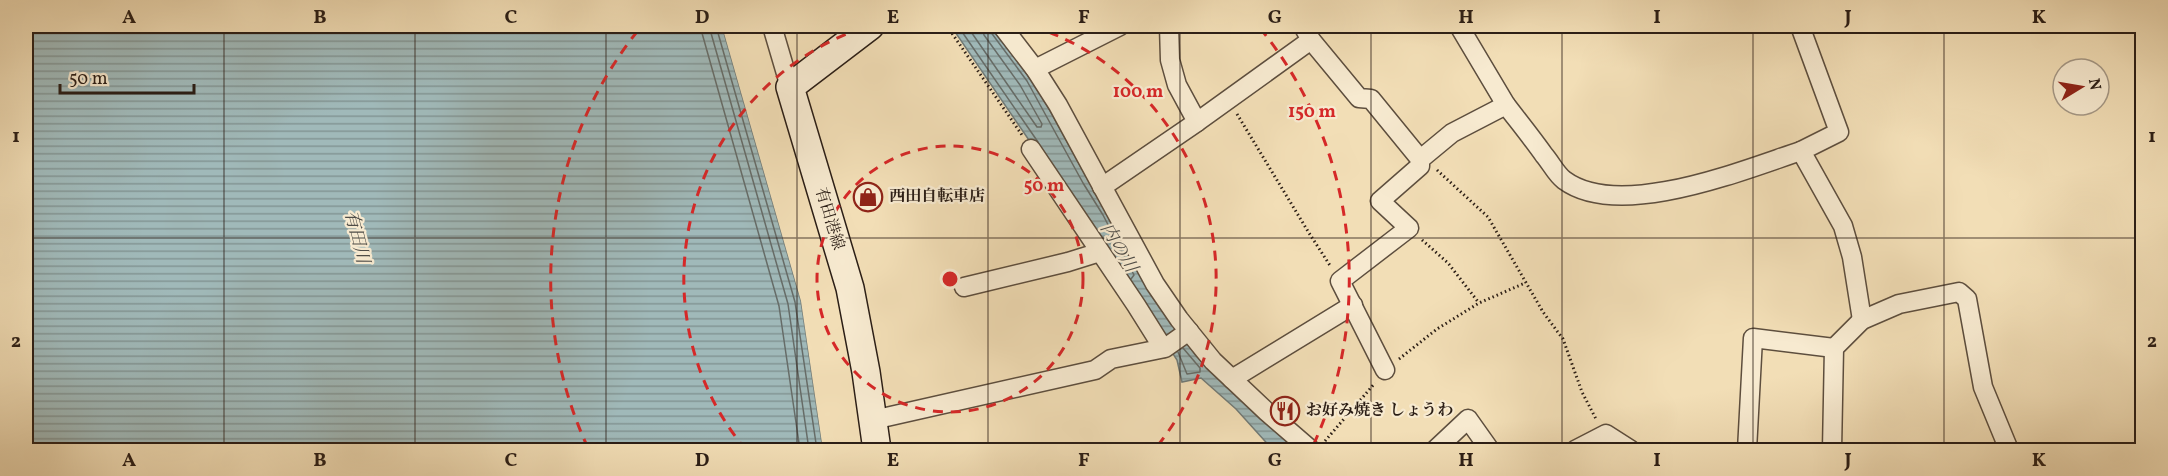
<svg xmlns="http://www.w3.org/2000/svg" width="2168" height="476" font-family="Vollkorn,'Noto Serif JP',serif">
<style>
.water{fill:url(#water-rules);stroke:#717b78;stroke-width:1.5}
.pier{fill:#f2deb6}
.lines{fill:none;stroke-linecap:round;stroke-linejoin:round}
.shore{stroke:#666c68;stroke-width:1.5}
.street-casing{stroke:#5d4e3e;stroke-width:21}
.secondary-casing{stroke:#2b1e16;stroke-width:30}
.path{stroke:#2b1e16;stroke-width:3;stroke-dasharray:1.5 3;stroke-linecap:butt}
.street{stroke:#f7ead0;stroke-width:18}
.secondary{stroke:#f7ead0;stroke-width:27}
.grid{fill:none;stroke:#2b1e16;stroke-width:1.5;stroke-opacity:0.55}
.ring{fill:none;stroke:#d62828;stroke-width:3;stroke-dasharray:10 8}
.labels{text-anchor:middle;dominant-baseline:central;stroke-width:4.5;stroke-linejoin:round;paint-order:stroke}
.poi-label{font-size:16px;font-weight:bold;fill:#2b1e16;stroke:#f7ead0;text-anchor:start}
.street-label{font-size:16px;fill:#2b1e16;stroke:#f7ead0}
.water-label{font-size:18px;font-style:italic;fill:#4e4c47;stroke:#f7ead0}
.centre{fill:#d62828;stroke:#f7ead0;stroke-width:3}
.ring-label{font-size:18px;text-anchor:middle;font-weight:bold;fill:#d62828;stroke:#f7ead0;stroke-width:4.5;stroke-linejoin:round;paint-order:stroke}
.neatline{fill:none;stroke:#2b1e16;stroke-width:2}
.grid-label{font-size:20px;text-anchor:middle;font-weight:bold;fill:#2b1e16}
</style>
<defs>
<pattern id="water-rules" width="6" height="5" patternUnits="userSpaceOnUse" patternTransform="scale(1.5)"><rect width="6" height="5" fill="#a0b9b9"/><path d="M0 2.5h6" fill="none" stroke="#839695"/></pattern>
</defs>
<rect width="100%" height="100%" fill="#f2deb6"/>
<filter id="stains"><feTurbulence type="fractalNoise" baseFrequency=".00333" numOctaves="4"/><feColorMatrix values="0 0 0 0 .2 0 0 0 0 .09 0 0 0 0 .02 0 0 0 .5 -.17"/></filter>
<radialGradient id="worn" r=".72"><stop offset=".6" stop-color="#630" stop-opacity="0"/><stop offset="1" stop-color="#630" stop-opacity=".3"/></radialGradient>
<!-- water -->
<g class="water">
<polygon points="26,26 722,26 801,301 823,450 26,450"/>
<polygon points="951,26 993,26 997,31 1032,78 1088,180 1108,212 1147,286 1196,356 1244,402 1301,450 1273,450 1236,409 1201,378 1182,382 1177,360 1147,313"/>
</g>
<!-- pier -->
<polygon class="pier" points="722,26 725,26 804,300 826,450 823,450 801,301"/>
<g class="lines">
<!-- shore -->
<g class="shore">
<polyline points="700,26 779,306 800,450"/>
<polyline points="709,26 788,304 809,450"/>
<polyline points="716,26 795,302 817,450"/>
<polyline points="958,26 1038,142"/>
<polyline points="967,26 1037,127 1041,127 1042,124 1020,85 984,35 981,26"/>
<polyline points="989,26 990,31 1027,81 1083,183 1103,215 1134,275 1131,279"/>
<polyline points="1178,352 1187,374 1200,372 1200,368 1183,348"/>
</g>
<!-- street casing -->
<g class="street-casing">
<g id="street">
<polyline points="772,26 790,87"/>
<polyline points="1002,26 1035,69 1058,105 1155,284 1179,319 1213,361 1267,412 1311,450"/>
<polyline points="1303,26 1311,40 1359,98 1371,99 1420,159"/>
<polyline points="1459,26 1506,105"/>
<polyline points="1800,26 1839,132 1801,151 1843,226 1852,257 1862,320"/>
<polyline points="1035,69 1120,26"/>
<polyline points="1197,122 1311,40"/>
<polyline points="1031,149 1136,305 1163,348"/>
<polyline points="1102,187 1197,122 1177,85 1170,60 1169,26"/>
<polyline points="964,287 1068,262 1100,252"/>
<path d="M1385,370L1340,281L1409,228L1380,201L1420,166V159L1423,157L1452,133L1506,105C1519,122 1532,138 1544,155C1551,163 1556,174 1564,180C1619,221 1743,170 1801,151"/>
<polyline points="1232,379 1353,305"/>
<polyline points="873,420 1095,370 1111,359 1165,348 1189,331"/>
<polyline points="1435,450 1468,419 1490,450"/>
<polyline points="1575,450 1606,434 1631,450"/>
<polyline points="1747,450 1753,338 1834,348"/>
<polyline points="1832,450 1834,348 1862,320 1899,304 1959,292 1967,299 1983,387 2009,450"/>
</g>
</g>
<!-- secondary casing -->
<g class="secondary-casing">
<polyline id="secondary" points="870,26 790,87 850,288 866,372 877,450"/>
</g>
<!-- path -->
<g class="path">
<polyline points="947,26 1022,135"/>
<polyline points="1237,114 1309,233 1331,267"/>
<polyline points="1437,170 1488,217 1543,312 1563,339 1582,392 1596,419"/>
<polyline points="1422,240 1448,263 1479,303"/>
<polyline points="1399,359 1437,329 1479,303 1525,283"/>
<polyline points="1325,441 1375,383"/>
</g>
<!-- street -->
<use href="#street" class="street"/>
<!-- secondary -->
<use href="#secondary" class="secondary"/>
</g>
<!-- grid -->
<path class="grid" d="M224,26V450M415,26V450M606,26V450M797,26V450M988,26V450M1180,26V450M1371,26V450M1562,26V450M1753,26V450M1944,26V450M26,238H2142"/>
<!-- distance rings -->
<g class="ring">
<circle cx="950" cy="279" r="133"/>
<path d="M746 450A266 266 0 0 1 868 26M1032 26A266 266 0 0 1 1154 450"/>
<path d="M588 448A399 399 0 0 1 640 28M1260 28A399 399 0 0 1 1312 448"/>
</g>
<!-- icons -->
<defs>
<g id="shop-ring" transform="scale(1.5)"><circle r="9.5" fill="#f7ead0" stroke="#8f2418" stroke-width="1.5"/><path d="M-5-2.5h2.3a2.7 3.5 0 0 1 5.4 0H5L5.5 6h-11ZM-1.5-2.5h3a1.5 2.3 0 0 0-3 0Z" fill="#8f2418"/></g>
<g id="restaurant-ring" transform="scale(1.5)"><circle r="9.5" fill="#f7ead0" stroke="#8f2418" stroke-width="1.5"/><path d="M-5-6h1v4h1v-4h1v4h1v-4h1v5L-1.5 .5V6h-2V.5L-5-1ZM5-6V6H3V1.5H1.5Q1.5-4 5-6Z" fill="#8f2418"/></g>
</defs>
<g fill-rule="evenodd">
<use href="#shop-ring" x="868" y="197"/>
<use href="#restaurant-ring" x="1285" y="411"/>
</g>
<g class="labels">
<!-- poi labels -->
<g class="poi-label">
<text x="889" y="197">西田自転車店</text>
<text x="1306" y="411">お好み焼き しょうわ</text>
</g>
<!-- street labels -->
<g class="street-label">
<text transform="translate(829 219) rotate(73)">有田港線</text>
</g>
<!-- water labels -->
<g class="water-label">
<text transform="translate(356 237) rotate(76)">有田川</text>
<text transform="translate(1118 248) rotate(59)">内の川</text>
</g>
</g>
<circle cx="950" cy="279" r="9" class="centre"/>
<g class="ring-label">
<text x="1138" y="97">100 m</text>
<text x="1312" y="117">150 m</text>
<text x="1044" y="191">50 m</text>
</g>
<!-- margin -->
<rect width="2168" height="476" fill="none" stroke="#f2deb6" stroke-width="66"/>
<!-- north arrow -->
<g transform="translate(2081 87) rotate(79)"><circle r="28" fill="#f7ead0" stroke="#a59886" stroke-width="1.5"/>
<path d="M0-4.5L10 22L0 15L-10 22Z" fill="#8f2418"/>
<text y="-9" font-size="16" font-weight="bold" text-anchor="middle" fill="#2b1e16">N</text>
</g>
<!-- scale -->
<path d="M60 84v9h134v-9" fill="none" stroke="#2b1e16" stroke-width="3"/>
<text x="69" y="84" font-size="18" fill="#2b1e16" stroke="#f7ead0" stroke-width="4.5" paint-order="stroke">50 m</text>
<rect x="33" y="33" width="2102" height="410" class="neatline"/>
<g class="grid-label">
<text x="129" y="23">A</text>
<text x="320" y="23">B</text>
<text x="511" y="23">C</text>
<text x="702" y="23">D</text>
<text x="893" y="23">E</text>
<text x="1084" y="23">F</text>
<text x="1275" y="23">G</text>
<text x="1466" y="23">H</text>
<text x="1657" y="23">I</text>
<text x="1848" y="23">J</text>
<text x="2039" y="23">K</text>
<text x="16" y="142">1</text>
<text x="2152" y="142">1</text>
<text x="16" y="347">2</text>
<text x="2152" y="347">2</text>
<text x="129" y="466">A</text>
<text x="320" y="466">B</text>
<text x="511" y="466">C</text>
<text x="702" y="466">D</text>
<text x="893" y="466">E</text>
<text x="1084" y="466">F</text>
<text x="1275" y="466">G</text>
<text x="1466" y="466">H</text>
<text x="1657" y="466">I</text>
<text x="1848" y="466">J</text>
<text x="2039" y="466">K</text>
</g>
<rect width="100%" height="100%" filter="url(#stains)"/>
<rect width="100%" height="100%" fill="url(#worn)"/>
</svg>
